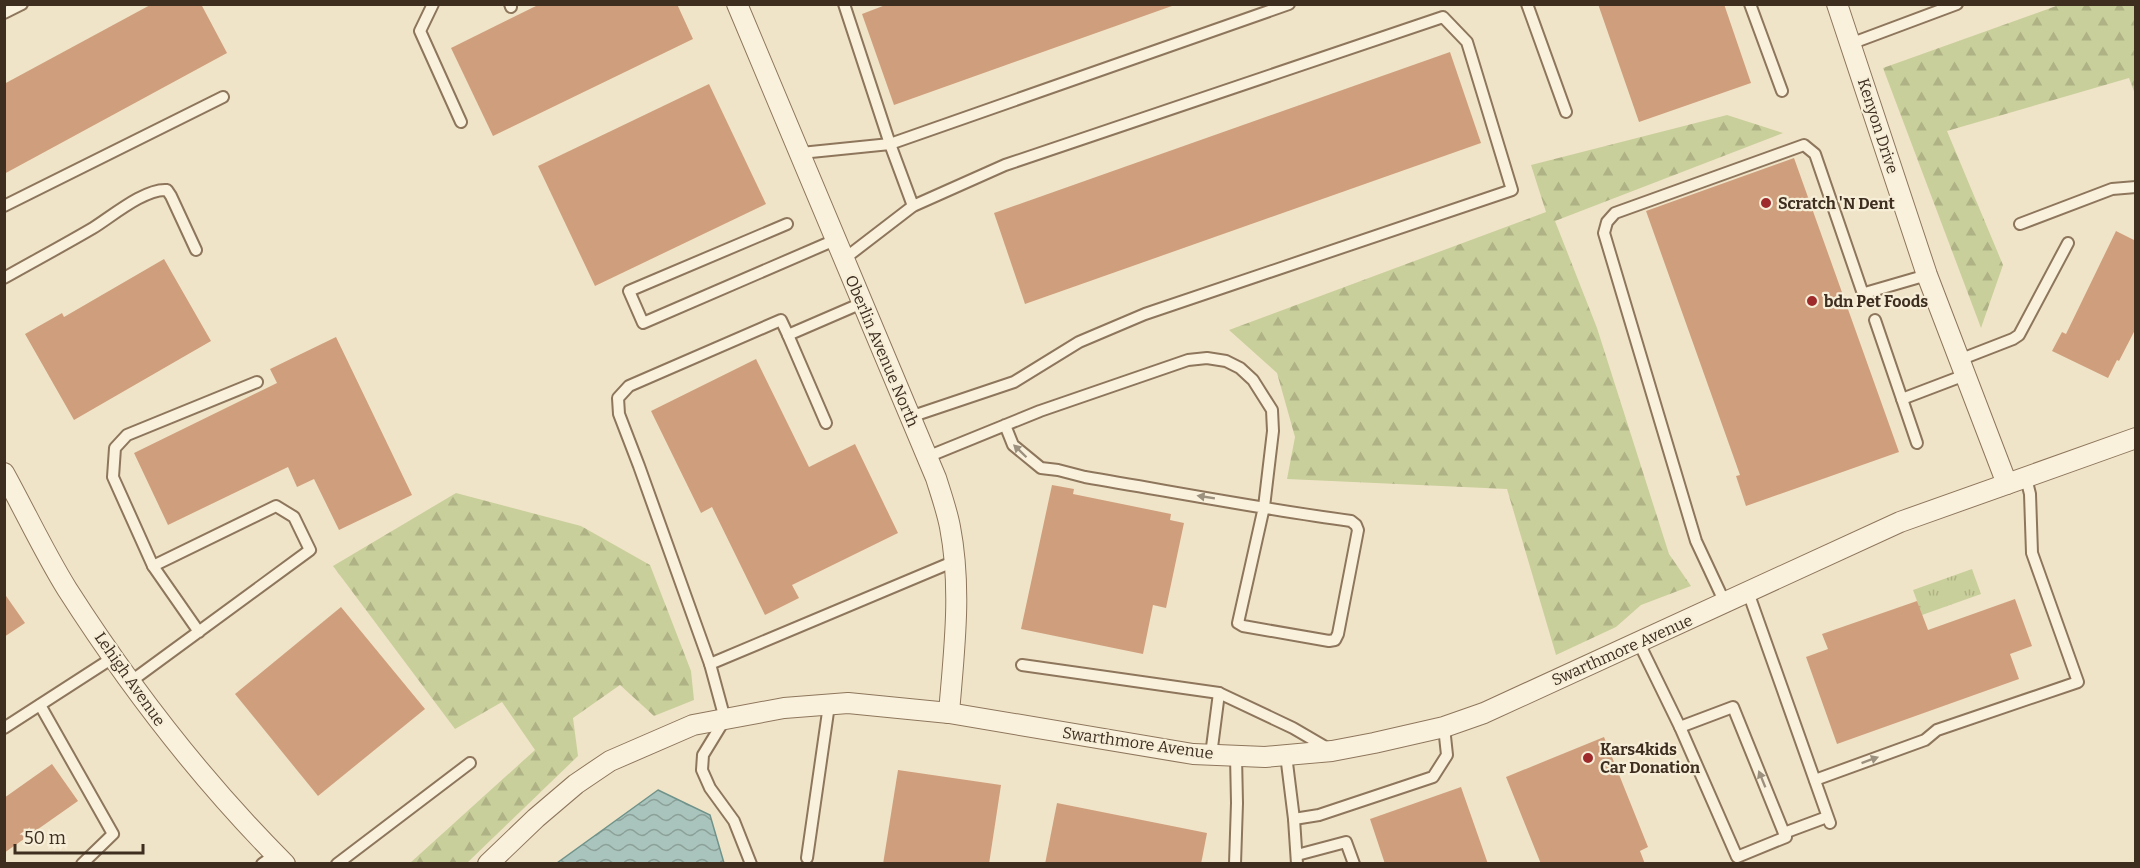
<svg xmlns="http://www.w3.org/2000/svg" width="2140" height="868" font-family="Bitter,serif">
<style>
.grass{fill:url(#grass-tufts)}
.forest{fill:url(#forest-firs)}
.water{fill:url(#water-waves);stroke:#6f938a;stroke-width:1.5}
.building{fill:#cf9f7d}
.lines{fill:none;stroke-linecap:round;stroke-linejoin:round}
.lane-casing{stroke:#8d765c;stroke-width:14}
.street-casing{stroke:#8d765c;stroke-width:22}
.lane{stroke:#faf1dc;stroke-width:10}
.street{stroke:#faf1dc;stroke-width:20}
.oneway{fill:#9c907e}
.poi-dot{fill:#9e2a2b;stroke:#f7eed8;stroke-width:2}
.labels{text-anchor:middle;dominant-baseline:central;stroke-width:4.5;stroke-linejoin:round;paint-order:stroke}
.street-label{font-size:16px;fill:#3d2e20;stroke:#f7eed8}
.poi-label{font-size:16px;font-weight:bold;fill:#3d2e20;stroke:#f7eed8;text-anchor:start}
</style>
<defs>
<pattern id="grass-tufts" width="24" height="20" patternUnits="userSpaceOnUse" patternTransform="scale(1.5)"><rect width="24" height="20" fill="#c9cf9b"/><path d="M3 7l-1-3M5 7V3M7 7l1-3M15 17l-1-3M17 17v-4M19 17l1-3" fill="none" stroke="#aeb285"/></pattern>
<pattern id="forest-firs" width="22" height="20" patternUnits="userSpaceOnUse" patternTransform="scale(1.5)"><rect width="22" height="20" fill="#c9cf9b"/><path d="M5 1l3.5 6h-7zM16 11l3.5 6h-7z" fill="#aeb285"/></pattern>
<pattern id="water-waves" width="16" height="10" patternUnits="userSpaceOnUse" patternTransform="scale(1.5)"><rect width="16" height="10" fill="#a9c4bc"/><path d="M0 5q4-4 8 0t8 0" fill="none" stroke="#8ba098"/></pattern>
</defs>
<rect width="100%" height="100%" fill="#f0e4c8"/>
<!-- grass -->
<polygon class="grass" points="1972,569 1981,594 1922,615 1913,590"/>
<!-- forest -->
<g class="forest">
<polygon points="2059,5 2135,5 2135,94 2129,78 1947,131 2003,265 1981,328 1883,68"/>
<polygon points="1727,115 1783,133 1555,221 1597,328 1669,554 1691,586 1641,605 1616,627 1556,655 1507,489 1287,479 1295,437 1277,373 1229,330 1546,212 1531,165"/>
<polygon points="456,493 581,526 650,565 691,671 694,700 654,716 620,685 573,718 578,756 467,863 410,863 535,750 502,702 455,729 333,566"/>
</g>
<!-- water -->
<polygon class="water" points="658,790 710,815 724,863 557,863"/>
<!-- building -->
<g class="building">
<polygon points="152,4 201,4 227,53 4,174 4,84"/>
<polygon points="540,4 677,4 693,39 493,136 451,48"/>
<polygon points="888,4 1172,4 1172,6 894,105 862,14"/>
<polygon points="1598,4 1724,4 1751,83 1639,122"/>
<polygon points="1450,52 1481,143 1025,304 994,213"/>
<polygon points="709,84 766,204 595,286 538,166"/>
<polygon points="1794,158 1899,452 1746,506 1736,476 1740,475 1646,211"/>
<polygon points="2116,231 2136,241 2136,328 2119,361 2117,360 2108,378 2052,351 2062,332 2066,334"/>
<polygon points="164,259 211,341 74,420 25,334 62,313 64,317"/>
<polygon points="336,337 412,495 339,530 314,479 297,487 288,467 168,525 134,453 277,383 270,369"/>
<polygon points="756,359 809,467 855,444 898,533 792,585 799,598 765,615 712,507 701,513 651,411"/>
<polygon points="1052,485 1074,489 1073,494 1171,514 1170,520 1184,523 1166,608 1153,605 1143,654 1021,629"/>
<polygon points="4,593 25,623 4,637"/>
<polygon points="2015,599 2032,646 2010,654 2019,679 1837,744 1806,657 1828,649 1822,634 1917,601 1928,630"/>
<polygon points="341,607 425,709 318,796 235,694"/>
<polygon points="1604,737 1648,847 1640,851 1645,864 1541,864 1506,777"/>
<polygon points="52,764 78,801 4,853 4,798"/>
<polygon points="898,770 1001,785 989,864 883,864"/>
<polygon points="1461,787 1488,864 1385,864 1370,819"/>
<polygon points="1057,803 1207,833 1201,864 1045,864"/>
</g>
<g class="lines">
<!-- lane casing -->
<g class="lane-casing">
<g id="lane">
<polyline points="433,4 420,31 461,122"/>
<polyline points="510,4 511,7"/>
<polyline points="844,4 890,144 913,206"/>
<polyline points="1527,4 1566,112"/>
<polyline points="1750,4 1782,91"/>
<polyline points="4,13 22,4"/>
<polyline points="1850,44 1957,4"/>
<polyline points="801,153 890,144 1289,4"/>
<polyline points="4,206 223,97"/>
<polyline points="787,224 629,291 643,323 835,240"/>
<polyline points="2020,224 2112,189 2136,187"/>
<polyline points="844,259 913,206 1005,165 1443,17 1467,42 1512,190 1145,314 1079,342 1014,382 910,417"/>
<path d="M4,278C34,261 64,245 93,228C111,217 145,188 167,190L171,196L196,250"/>
<polyline points="1875,320 1902,399 1965,375"/>
<polyline points="788,335 826,423"/>
<polyline points="1959,360 2013,339 2019,335 2068,243"/>
<polyline points="1902,399 1917,443"/>
<path d="M927,457L1040,411L1188,360L1207,358L1226,361L1240,368L1253,380L1272,410L1273,431L1264,507L1238,623L1243,626L1329,641L1335,640L1338,634L1358,530L1356,525L1351,521C1262,509 1174,492 1085,477L1058,470L1041,468L1013,445L1005,425"/>
<polyline points="153,566 113,477 115,448 127,435 257,382"/>
<polyline points="1748,592 1830,823"/>
<polyline points="1725,603 1696,541 1604,233 1607,222 1615,213 1804,145 1815,154 1862,291 1865,293 1927,275"/>
<polyline points="1639,643 1680,727 1737,857 1786,837 1784,833 1827,817"/>
<polyline points="710,664 639,466 619,414 618,398 629,386 781,320 788,335 862,303"/>
<polyline points="1022,665 1219,693 1293,728 1329,749"/>
<polyline points="130,682 310,550 294,517 276,506 153,566 199,632"/>
<polyline points="40,705 113,834 82,864"/>
<polyline points="1680,727 1733,707 1784,833"/>
<polyline points="4,728 114,657"/>
<polyline points="1211,755 1219,693"/>
<polyline points="1286,755 1294,819 1319,815 1433,777 1447,755 1444,727"/>
<polyline points="1815,780 1925,740 1937,730 2078,682 2032,553 2030,494 2026,478"/>
<polyline points="1294,819 1297,864"/>
<polyline points="1297,855 1346,842 1354,864"/>
<polyline points="807,858 829,705"/>
<polyline points="262,864 276,854"/>
<polyline points="337,864 470,763"/>
<polyline points="751,864 734,821 710,788 702,770 703,755 725,719 710,664 955,561"/>
<polyline points="1235,864 1237,803 1236,756"/>
</g>
</g>
<!-- street casing -->
<g class="street-casing">
<g id="street">
<path d="M737,4L936,478C941,494 947,511 950,527C962,589 954,651 949,713"/>
<polyline points="1837,4 1927,275 2007,484"/>
<path d="M4,473C25,511 44,552 67,589C131,689 201,780 285,864"/>
<polyline points="488,864 536,818 576,784 610,761 693,725 784,708 848,703 949,713 1193,754 1265,757 1332,751 1374,743 1444,727 1484,713 1900,522 2136,438"/>
</g>
</g>
<!-- lane -->
<use href="#lane" class="lane"/>
<!-- street -->
<use href="#street" class="street"/>
</g>
<!-- one-way arrows -->
<defs><path id="oneway-solid" d="M-6-.8H1V-3.2L6.5 0L1 3.2V.8H-6Z" transform="scale(1.5)"/></defs>
<g class="oneway">
<use href="#oneway-solid" transform="translate(1020 451) rotate(-136)"/>
<use href="#oneway-solid" transform="translate(1206 497) rotate(-171)"/>
<use href="#oneway-solid" transform="translate(1870 760) rotate(-20)"/>
<use href="#oneway-solid" transform="translate(1762 779) rotate(-112)"/>
</g>
<!-- markers -->
<g class="poi-dot">
<circle cx="1766" cy="203" r="6"/>
<circle cx="1812" cy="301" r="6"/>
<circle cx="1588" cy="758" r="6"/>
</g>
<g class="labels">
<!-- street labels -->
<g class="street-label">
<text transform="translate(1878 126) rotate(72)">Kenyon Drive</text>
<text transform="translate(882 351) rotate(67)">Oberlin Avenue North</text>
<text transform="translate(1622 650) rotate(-24)">Swarthmore Avenue</text>
<text transform="translate(130 679) rotate(55)">Lehigh Avenue</text>
<text transform="translate(1138 743) rotate(8)">Swarthmore Avenue</text>
</g>
<!-- poi labels -->
<g class="poi-label">
<text x="1778" y="203">Scratch 'N Dent</text>
<text x="1824" y="301">bdn Pet Foods</text>
<text x="1600" y="749">Kars4kids<tspan x="1600" dy="18">Car Donation</tspan></text>
</g>
</g>
<!-- border -->
<rect width="2140" height="868" fill="none" stroke="#3d2e20" stroke-width="12"/>
<!-- scale -->
<path d="M15 844v9h128v-9" fill="none" stroke="#3d2e20" stroke-width="3"/>
<text x="24" y="844" font-size="18" fill="#3d2e20" stroke="#f7eed8" stroke-width="4.5" paint-order="stroke">50 m</text>
</svg>
